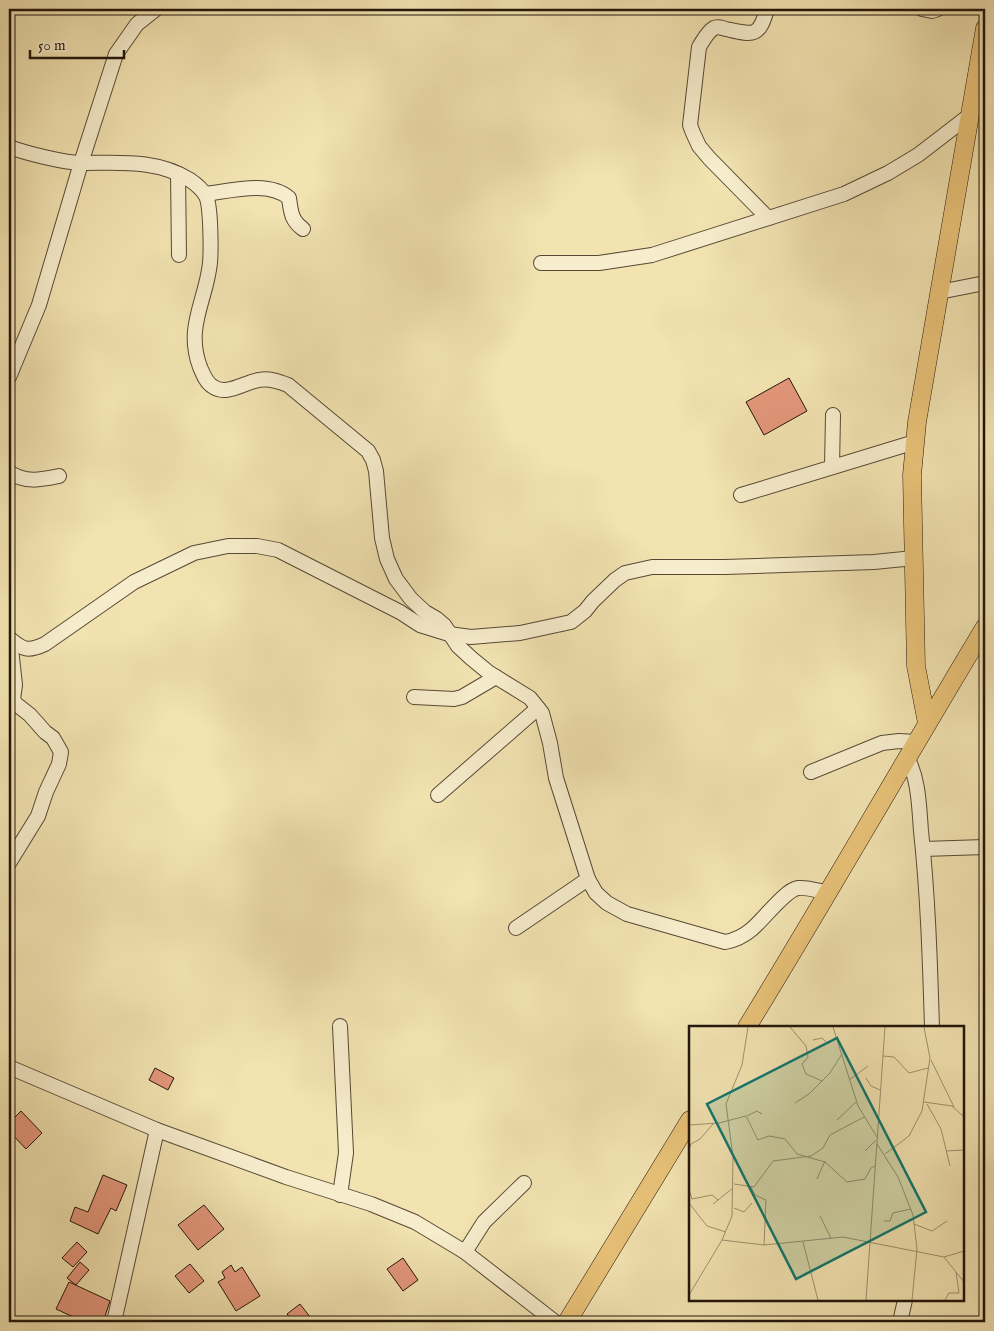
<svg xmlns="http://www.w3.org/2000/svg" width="994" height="1331" font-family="'IM FELL English',serif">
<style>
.building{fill:#e4977c;stroke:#23160c}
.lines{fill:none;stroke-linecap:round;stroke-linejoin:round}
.minor-casing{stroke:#574935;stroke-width:16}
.major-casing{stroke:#23160c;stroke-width:19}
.minor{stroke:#f7edcc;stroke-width:14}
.major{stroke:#e9c278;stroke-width:18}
.inset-road{fill:none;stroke:#9f916f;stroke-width:1}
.view{fill:#0f766e;fill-opacity:0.15;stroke:#0f766e;stroke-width:2.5}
.inset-edge{fill:none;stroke:#23160c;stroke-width:2.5}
</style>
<rect width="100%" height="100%" fill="#f2e3b1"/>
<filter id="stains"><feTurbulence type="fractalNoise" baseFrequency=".004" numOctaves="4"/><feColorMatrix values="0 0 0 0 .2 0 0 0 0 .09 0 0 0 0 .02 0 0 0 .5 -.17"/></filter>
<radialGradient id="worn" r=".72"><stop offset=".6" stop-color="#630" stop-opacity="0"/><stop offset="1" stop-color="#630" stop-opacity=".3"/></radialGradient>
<!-- building -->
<g class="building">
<polygon points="789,378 807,411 764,435 746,402"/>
<polygon points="155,1068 174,1078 168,1090 149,1080"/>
<polygon points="21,1111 42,1133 26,1149 9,1131 9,1123"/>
<polygon points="103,1175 127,1185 116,1211 111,1208 98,1234 70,1221 75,1207 88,1212"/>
<polygon points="204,1205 224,1229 198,1250 178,1225"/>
<polygon points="77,1242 87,1252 73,1267 62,1258"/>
<polygon points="403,1258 418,1280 403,1291 387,1269"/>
<polygon points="80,1262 89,1270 76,1285 67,1278"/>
<polygon points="190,1264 204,1281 189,1293 175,1276"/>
<polygon points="231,1265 235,1272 242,1267 260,1296 236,1311 218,1282 225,1278 222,1272"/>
<polygon points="69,1282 110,1301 103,1322 84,1322 56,1309"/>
<polygon points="300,1304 314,1322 293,1322 287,1314"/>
</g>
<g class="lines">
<!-- minor casing -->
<g class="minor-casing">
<g id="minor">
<path d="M767,9C759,38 753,35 726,29C722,28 718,26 714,28C707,32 703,41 699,47L690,125L693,133L699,146L709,158L768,218"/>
<polyline points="922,9 932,11 938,9"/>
<path d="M9,147C26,153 64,163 83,163C119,163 157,159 190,180C196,184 202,189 206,196C211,206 211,251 210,263C206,301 185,327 200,367C203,374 206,382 212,386C226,397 244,382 259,380C269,378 278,381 288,385L368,451L373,460L376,471L382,538L387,559L396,579L411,599L425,612L437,619L444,625L458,646L471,658L488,672L530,698L542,713L550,743L556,778L588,879L596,893L607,903L627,914L725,942C736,940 744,936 752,929C763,920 785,890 798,888C808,887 819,891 829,893"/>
<polyline points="178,174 179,255"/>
<path d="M205,194C230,191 269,180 289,198C291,212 291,220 303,229"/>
<polyline points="541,263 599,263 652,255 844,194 888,173 918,155 970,115"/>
<polyline points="939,292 985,283"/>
<polyline points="9,377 39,305 81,163 116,54 137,24 156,9"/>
<polyline points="832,467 833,415"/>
<path d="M9,472C25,483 40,480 59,476"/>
<polyline points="741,495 915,442"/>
<path d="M9,638C23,650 28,652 45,644L134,582L194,553L228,546H257L278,550L400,612L420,625L449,634L471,637L520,633L571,622L585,611L593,601L615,580L625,573L652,567H725L874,562L914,558"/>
<polyline points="414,697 454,699 462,697 496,677"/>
<path d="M907,757C919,780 919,806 921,831C928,896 930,962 932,1027"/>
<polyline points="811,772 882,743 899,741 916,742"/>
<polyline points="438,795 538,708"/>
<polyline points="923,849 985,847"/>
<polyline points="9,863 38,816 46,792 59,764 61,752 53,738 45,732 30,715 16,704 13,699 15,685 10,639"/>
<polyline points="516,928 588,879"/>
<polyline points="340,1026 346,1153 340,1195"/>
<polyline points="9,1067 157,1130 286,1177 371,1204 415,1222 465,1252 555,1322"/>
<polyline points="465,1252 484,1222 524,1183"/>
<polyline points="114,1322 157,1130"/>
<polyline points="900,1322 905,1300"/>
</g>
</g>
<!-- major casing -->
<g class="major-casing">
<g id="major">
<polyline points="927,723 916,666 912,475 917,422 985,28"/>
<path d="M747,1027C828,895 905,760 985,627"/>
<polyline points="567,1322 690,1120"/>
</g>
</g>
<!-- minor -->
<use href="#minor" class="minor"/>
<!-- major -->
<use href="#major" class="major"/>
</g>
<!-- overview -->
<g transform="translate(689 1026)">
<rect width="275" height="275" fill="#f2e3b1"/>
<path class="inset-road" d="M101,1L117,20L119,31L113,38L117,48L133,55M144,1L169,80L188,111M124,14L133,12L139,18L147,11M194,30L205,31L220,47L239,42M242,34L265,81M177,52L182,60L191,64M160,54L179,40M235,76L263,80L275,91M106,77L120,68L141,47L153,28M238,78L252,103L261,140M58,90L68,85L73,88M148,94L167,76M0,99L30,97L57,90L69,114L80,110L96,113L108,128L136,136L158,156L176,153L182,142L186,140M188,118L209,151L224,189L228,223L223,274M0,124L2,118L11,113L25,97M176,125L187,114M257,125L275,124M196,128L220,110L233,85L241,32L235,1M128,153L136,135M45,158L65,161L84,135L122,130L134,122L141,109L175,91M62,161L66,169L77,174L75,219M0,163L3,173L23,169L29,174M0,177L18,200L37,206M24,178L44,162M45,182L55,186L63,177M131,190L142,212M195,195H201L204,187L222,183M225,198L243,205L258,195M33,214L75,219L154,211L255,231L275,225M114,216L129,274M255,231L275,256M0,269L33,214L43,190L44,131L37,78L53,39L59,1M177,274L196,1M256,274L260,267H270L267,246"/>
<path class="view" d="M148,12L237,186L107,253L18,78Z"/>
<rect width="275" height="275" class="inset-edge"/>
</g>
<!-- margin -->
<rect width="994" height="1331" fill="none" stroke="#f2e3b1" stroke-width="30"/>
<rect x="10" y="10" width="974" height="1311" fill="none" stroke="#23160c" stroke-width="2.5"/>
<rect x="15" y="15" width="964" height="1301" fill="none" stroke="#23160c"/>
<!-- scale -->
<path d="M30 50v8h94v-8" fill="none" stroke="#23160c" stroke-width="2.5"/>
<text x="38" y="50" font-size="15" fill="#23160c" stroke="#f7edcc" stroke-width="4" paint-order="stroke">50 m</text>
<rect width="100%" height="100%" filter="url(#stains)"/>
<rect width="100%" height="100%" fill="url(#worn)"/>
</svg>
